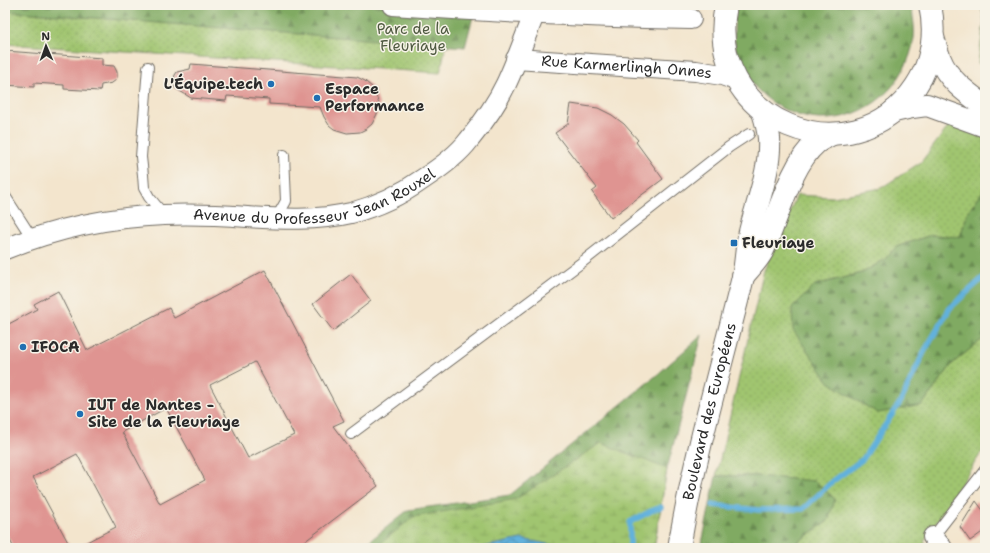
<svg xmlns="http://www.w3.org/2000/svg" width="990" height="553" font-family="'Shantell Sans',sans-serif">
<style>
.grass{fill:url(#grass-dots);stroke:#66784e}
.forest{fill:url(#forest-firs);stroke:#566a46}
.wetland{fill:url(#wetland-marsh);stroke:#66784e}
.water{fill:url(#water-waves);stroke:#466e84}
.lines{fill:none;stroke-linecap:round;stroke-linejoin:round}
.stream{stroke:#62b1dc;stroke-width:5.5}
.building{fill:#df9491;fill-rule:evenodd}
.lane-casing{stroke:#716c64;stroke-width:12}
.street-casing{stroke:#716c64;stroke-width:22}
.secondary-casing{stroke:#716c64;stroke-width:24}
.lane{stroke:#fff;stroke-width:10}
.street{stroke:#fff;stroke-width:20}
.secondary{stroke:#fff;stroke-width:22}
.poi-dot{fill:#1f6fb2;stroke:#f7f3e8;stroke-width:1.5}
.labels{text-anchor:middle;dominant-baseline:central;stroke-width:3;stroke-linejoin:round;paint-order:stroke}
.park-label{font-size:15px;fill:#4e5940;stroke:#f7f3e8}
.street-label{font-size:15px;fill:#2b2b2b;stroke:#f7f3e8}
.poi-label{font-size:15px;font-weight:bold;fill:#2b2b2b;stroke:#f7f3e8;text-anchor:start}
</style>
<defs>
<pattern id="grass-dots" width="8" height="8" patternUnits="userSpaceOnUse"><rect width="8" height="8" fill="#a0c570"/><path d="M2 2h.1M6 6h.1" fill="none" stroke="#8aa961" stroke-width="1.8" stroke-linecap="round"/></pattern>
<pattern id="forest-firs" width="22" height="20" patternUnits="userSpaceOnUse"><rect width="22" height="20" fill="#80aa62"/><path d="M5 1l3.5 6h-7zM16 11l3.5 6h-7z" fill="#698b51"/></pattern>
<pattern id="wetland-marsh" width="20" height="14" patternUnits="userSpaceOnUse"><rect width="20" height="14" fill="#a0c570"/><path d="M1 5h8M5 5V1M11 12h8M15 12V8" fill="none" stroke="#8aa961"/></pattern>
<pattern id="water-waves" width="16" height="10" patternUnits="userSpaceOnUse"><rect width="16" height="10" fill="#62b1dc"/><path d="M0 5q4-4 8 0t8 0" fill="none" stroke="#5190b3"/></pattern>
</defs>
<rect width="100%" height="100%" fill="#f7f3e8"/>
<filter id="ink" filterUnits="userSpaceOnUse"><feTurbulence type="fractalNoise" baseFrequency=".025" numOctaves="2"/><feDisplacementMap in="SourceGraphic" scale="8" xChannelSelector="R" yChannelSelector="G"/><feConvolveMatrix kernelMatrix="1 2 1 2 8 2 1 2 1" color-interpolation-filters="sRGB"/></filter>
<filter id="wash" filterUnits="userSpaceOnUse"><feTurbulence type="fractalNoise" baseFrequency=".012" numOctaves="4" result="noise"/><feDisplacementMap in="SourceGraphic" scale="16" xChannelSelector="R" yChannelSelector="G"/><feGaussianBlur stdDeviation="0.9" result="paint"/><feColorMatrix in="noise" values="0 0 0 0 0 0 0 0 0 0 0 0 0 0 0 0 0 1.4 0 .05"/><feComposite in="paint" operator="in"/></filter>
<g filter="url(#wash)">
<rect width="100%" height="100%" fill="#f3e5cd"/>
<!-- grass -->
<g class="grass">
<polygon points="5,5 455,5 440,73 5,44"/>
<polygon points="981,5 985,5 985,68 978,63 984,22"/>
<polygon points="952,122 985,138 985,188 968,212 960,237 931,235 896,247 884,260 862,273 815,285 922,405 953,363 985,337 985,447 924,541 930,548 791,548 792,546 828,521 757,476 716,476 764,270 797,195 833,197 881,188 921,162"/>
</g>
<!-- forest -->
<g class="forest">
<polygon points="5,5 476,5 465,47 5,11"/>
<path d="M737,5H911C913,16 915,27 914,38C907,85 867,121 819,119C782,117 744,88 736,50C733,35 734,20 737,5Z"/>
<polygon points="985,188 985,337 953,363 922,405 878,413 864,405 829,382 793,330 792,308 815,285 862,273 884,260 896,247 931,235 960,237 968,212"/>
<polygon points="702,335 667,469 654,548 361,548 408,510 510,495 658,374"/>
<polygon points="716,476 757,476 815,481 835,499 828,521 792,546 791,548 701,548"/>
</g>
<!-- wetland -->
<polygon class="wetland" points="601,443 667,469 654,548 375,548 413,517 516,499"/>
<!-- water -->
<polygon class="water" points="521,539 564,547 568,548 479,548"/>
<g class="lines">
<!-- stream -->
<g class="stream">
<polyline points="713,505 758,510 803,509 833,481 863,459 901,401 924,352 950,308 985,276"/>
<polyline points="630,548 630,522 651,511 661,507"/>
</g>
</g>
<g id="blocks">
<!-- building -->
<g class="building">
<polygon points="5,51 102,58 102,65 114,66 117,72 117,77 116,80 112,83 101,85 100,91 64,89 64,85 34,83 34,87 5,85"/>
<polygon points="191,64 357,77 365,81 374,89 379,104 377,114 372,124 366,129 360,132 347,133 334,129 329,125 324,117 320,107 269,104 269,99 227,96 226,101 191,98 175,88 173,82 175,75 177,72 190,69"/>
<polygon points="571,104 598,108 612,115 624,124 638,140 636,142 663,179 611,218 592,192 597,188 555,133 568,124"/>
<path d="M265,270L344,421L333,426L378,486L296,548H75L116,527L77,454L33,477L71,548H14L5,531V326L37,309L34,304L58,291L87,350L169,308L174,318ZM255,362L294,435L248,458L210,385ZM166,408L205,480L160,504L122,432Z"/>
<polygon points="351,274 371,301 333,331 313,304"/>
<polygon points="976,501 985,513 985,530 970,541 960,527"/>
</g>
</g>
</g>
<g filter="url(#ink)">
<use href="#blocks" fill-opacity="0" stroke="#716c64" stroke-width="1"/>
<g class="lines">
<!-- lane casing -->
<g class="lane-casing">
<g id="lane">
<polyline points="148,67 141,157 143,175 144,188 149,197 164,215"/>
<polyline points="5,196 32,238"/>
<polyline points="276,219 286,201 284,155"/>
<polyline points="351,434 581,263 729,147 749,134"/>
<polyline points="933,537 985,470"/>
</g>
</g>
<!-- street casing -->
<g class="street-casing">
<g id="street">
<path d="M393,5C492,12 592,17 691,19"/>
<path id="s1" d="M516,59L696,71L722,75L736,80"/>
<path id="s2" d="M5,249C57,228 108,217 164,215C191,214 219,215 247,217C281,219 317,221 351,213C377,206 402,194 423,179C440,168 457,156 469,140C483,123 497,103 506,84C517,61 525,36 535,13L537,5"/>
<polyline points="933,537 942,548"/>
</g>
</g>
<!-- secondary casing -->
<g class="secondary-casing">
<g id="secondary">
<path d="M726,5C702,120 852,183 916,86C932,62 936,33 930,5"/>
<path d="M933,37C935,44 937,52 940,59C948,80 967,93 985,106"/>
<polyline points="894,111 912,107 927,105 985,126"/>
<path d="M743,276C750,268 757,261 762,252C777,221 790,165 816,143C821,139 827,137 832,134"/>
<path id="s3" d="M679,548C694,457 721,367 743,277C746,264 746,249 749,236C756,204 771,171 769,138C768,129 766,121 763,112"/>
</g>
</g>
<!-- lane -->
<use href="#lane" class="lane"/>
<!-- street -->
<use href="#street" class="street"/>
<!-- secondary -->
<use href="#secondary" class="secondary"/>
</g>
</g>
<!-- markers -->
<g class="poi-dot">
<circle cx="271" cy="84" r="4"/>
<circle cx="317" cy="98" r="4"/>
<rect x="730" y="239" width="8" height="8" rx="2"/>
<circle cx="23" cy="347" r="4"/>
<circle cx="80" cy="414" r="4"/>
</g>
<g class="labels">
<!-- park labels -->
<g class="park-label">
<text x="413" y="29">Parc de la<tspan x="413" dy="17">Fleuriaye</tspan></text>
</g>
<!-- street labels -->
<g class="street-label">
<text stroke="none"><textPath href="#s1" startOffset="111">Rue Karmerlingh Onnes</textPath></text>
<text stroke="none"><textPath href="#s2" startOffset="318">Avenue du Professeur Jean Rouxel</textPath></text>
<text stroke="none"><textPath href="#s3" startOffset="140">Boulevard des Européens</textPath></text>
</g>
<!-- poi labels -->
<g class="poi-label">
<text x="263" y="84" text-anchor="end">L'Équipe.tech</text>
<text x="325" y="89">Espace<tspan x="325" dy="17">Performance</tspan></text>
<text x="742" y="243">Fleuriaye</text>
<text x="31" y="347">IFOCA</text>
<text x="88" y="405">IUT de Nantes -<tspan x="88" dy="17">Site de la Fleuriaye</tspan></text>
</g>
</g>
<!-- margin -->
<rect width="990" height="553" fill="none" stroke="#f7f3e8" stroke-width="20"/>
<!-- north arrow -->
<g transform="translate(46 46) rotate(358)" stroke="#f7f3e8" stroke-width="3" paint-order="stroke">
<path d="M0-3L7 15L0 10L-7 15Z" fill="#2b2b2b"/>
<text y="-6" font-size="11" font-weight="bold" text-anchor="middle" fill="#2b2b2b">N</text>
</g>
</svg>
